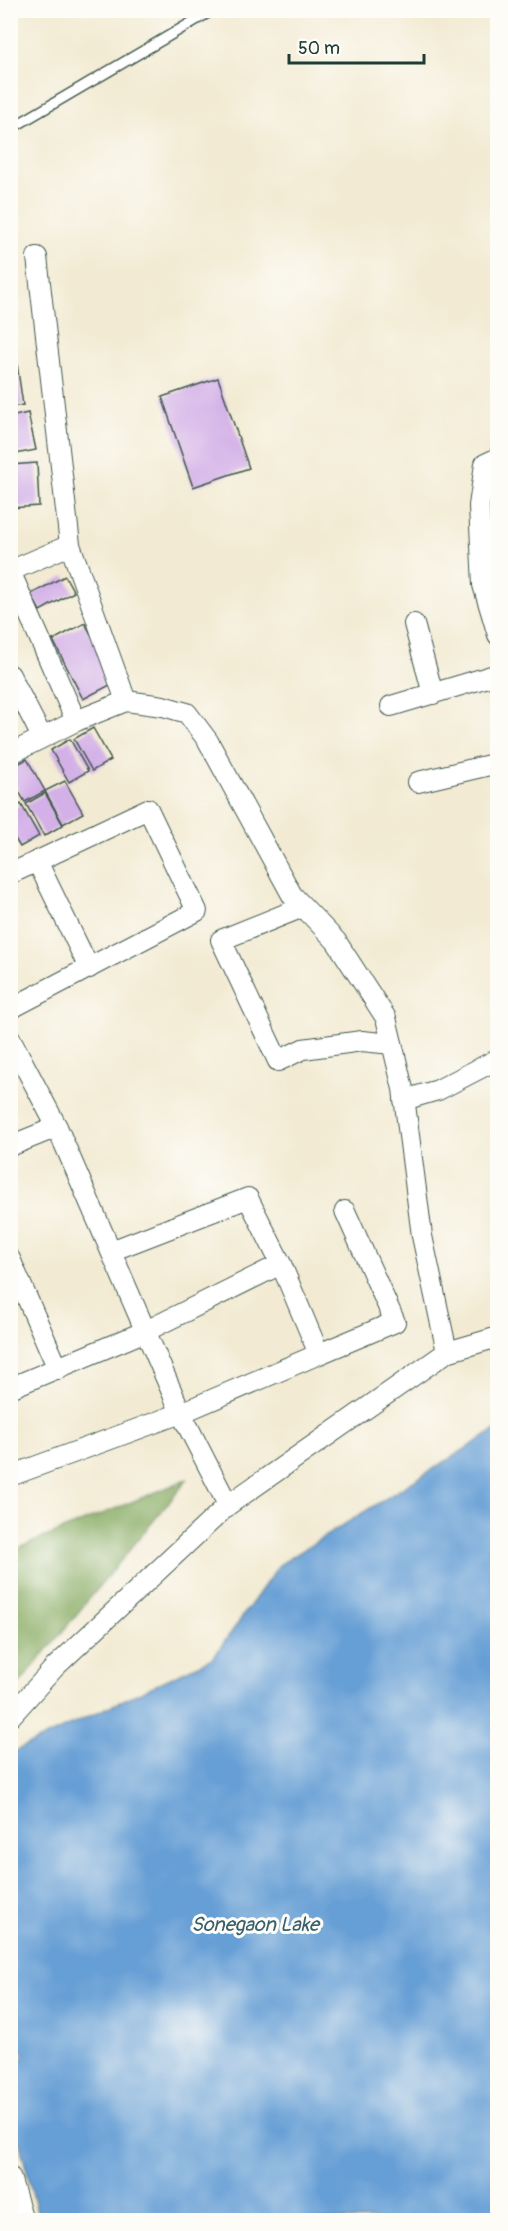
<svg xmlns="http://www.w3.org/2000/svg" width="508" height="2231" font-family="Pangolin,sans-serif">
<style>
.forest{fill:#84a95e;stroke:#527349;stroke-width:1.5}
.water{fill:#669fd5;stroke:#426e84;stroke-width:1.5}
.building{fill:#d3b0e7}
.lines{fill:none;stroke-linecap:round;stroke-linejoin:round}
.service-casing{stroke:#3f574c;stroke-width:12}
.minor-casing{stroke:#3f574c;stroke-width:22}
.service{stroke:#fff;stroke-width:9}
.minor{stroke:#fff;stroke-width:20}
.labels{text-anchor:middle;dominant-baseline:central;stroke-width:6;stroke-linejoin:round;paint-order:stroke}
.water-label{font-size:20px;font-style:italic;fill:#385f6c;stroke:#fdfcf7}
</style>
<rect width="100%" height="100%" fill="#fdfcf7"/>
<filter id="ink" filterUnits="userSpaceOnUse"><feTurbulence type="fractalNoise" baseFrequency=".0167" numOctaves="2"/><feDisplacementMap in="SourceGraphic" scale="12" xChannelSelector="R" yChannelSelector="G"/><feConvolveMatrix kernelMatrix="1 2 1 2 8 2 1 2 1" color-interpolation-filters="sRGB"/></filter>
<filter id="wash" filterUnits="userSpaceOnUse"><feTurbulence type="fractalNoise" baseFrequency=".008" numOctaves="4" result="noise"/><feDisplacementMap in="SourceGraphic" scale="24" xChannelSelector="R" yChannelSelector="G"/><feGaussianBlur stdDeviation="1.35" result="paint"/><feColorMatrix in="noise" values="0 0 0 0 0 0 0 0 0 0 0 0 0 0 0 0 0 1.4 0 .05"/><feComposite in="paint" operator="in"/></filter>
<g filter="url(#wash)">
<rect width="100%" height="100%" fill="#f2ead2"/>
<!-- forest -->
<polygon class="forest" points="188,1479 11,1694 11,1551"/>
<!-- water -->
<polygon class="water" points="497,1429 497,2220 80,2220 77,2215 38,2215 11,2110 11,2065 24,2057 10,2016 11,1753 213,1658 279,1565"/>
<g id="blocks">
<!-- building -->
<g class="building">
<polygon points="12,323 16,354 10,354 10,324"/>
<polygon points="17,364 23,405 10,407 10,365"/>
<polygon points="218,378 249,468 193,487 162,397"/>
<polygon points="28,413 36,450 10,455 10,417"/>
<polygon points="37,463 39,506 10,508 10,465"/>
<polygon points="65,576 74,592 40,611 31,594"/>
<polygon points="85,623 116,682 83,699 53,640"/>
<polygon points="93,728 111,760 92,771 74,739"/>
<polygon points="70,739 88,771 69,782 51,750"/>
<polygon points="27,759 45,791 25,802 10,776 10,768"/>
<polygon points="65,781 83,813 63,824 45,791"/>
<polygon points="45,793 63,825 44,836 26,804"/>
<polygon points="21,804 39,836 20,847 10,831 10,810"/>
</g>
</g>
</g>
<g filter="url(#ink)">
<use href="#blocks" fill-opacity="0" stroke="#3f574c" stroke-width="1.5"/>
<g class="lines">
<!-- service casing -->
<g class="service-casing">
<polyline id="service" points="10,129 213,10"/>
</g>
<!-- minor casing -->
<g class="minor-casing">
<g id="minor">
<polyline points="37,257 70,545 126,701"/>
<polyline points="498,458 485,464 479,506 483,585 498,635"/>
<polyline points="10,571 76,721"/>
<polyline points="10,571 70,545"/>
<polyline points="414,624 433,694"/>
<polyline points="10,675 42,737"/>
<polyline points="391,706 498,674"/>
<polyline points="10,754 76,721 126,701 163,706 187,713 208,741 292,895 336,941 386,1018 403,1089 422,1236 447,1352"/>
<polyline points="418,782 498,763"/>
<polyline points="37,861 89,968"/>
<polyline points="10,874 148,809 197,911 10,1009"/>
<polyline points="303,907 221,940 278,1061 303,1049 362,1041 392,1044"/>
<polyline points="10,1038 57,1127 181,1413 228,1505 55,1667 10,1717"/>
<polyline points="404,1100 438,1090 498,1059"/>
<polyline points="10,1146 57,1127"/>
<polyline points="111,1251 248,1198 281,1264"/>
<polyline points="10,1259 58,1369"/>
<polyline points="319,1354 395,1322 345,1211"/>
<polyline points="10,1388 146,1331 281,1264 319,1354 181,1413 10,1476"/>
<polyline points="228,1505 447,1352 498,1337"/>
<polyline points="10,2177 23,2220"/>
</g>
</g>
<!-- service -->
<use href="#service" class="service"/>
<!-- minor -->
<use href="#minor" class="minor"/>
</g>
</g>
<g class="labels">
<!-- water labels -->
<g class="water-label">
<text x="255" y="1924">Sonegaon Lake</text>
</g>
</g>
<!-- margin -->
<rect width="508" height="2231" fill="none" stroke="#fdfcf7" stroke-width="36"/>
<!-- scale -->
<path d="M289 54v9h135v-9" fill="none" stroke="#1f3d34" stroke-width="3"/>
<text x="298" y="54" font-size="18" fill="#1f3d34" stroke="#fdfcf7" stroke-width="4.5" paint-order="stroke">50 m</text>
</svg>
